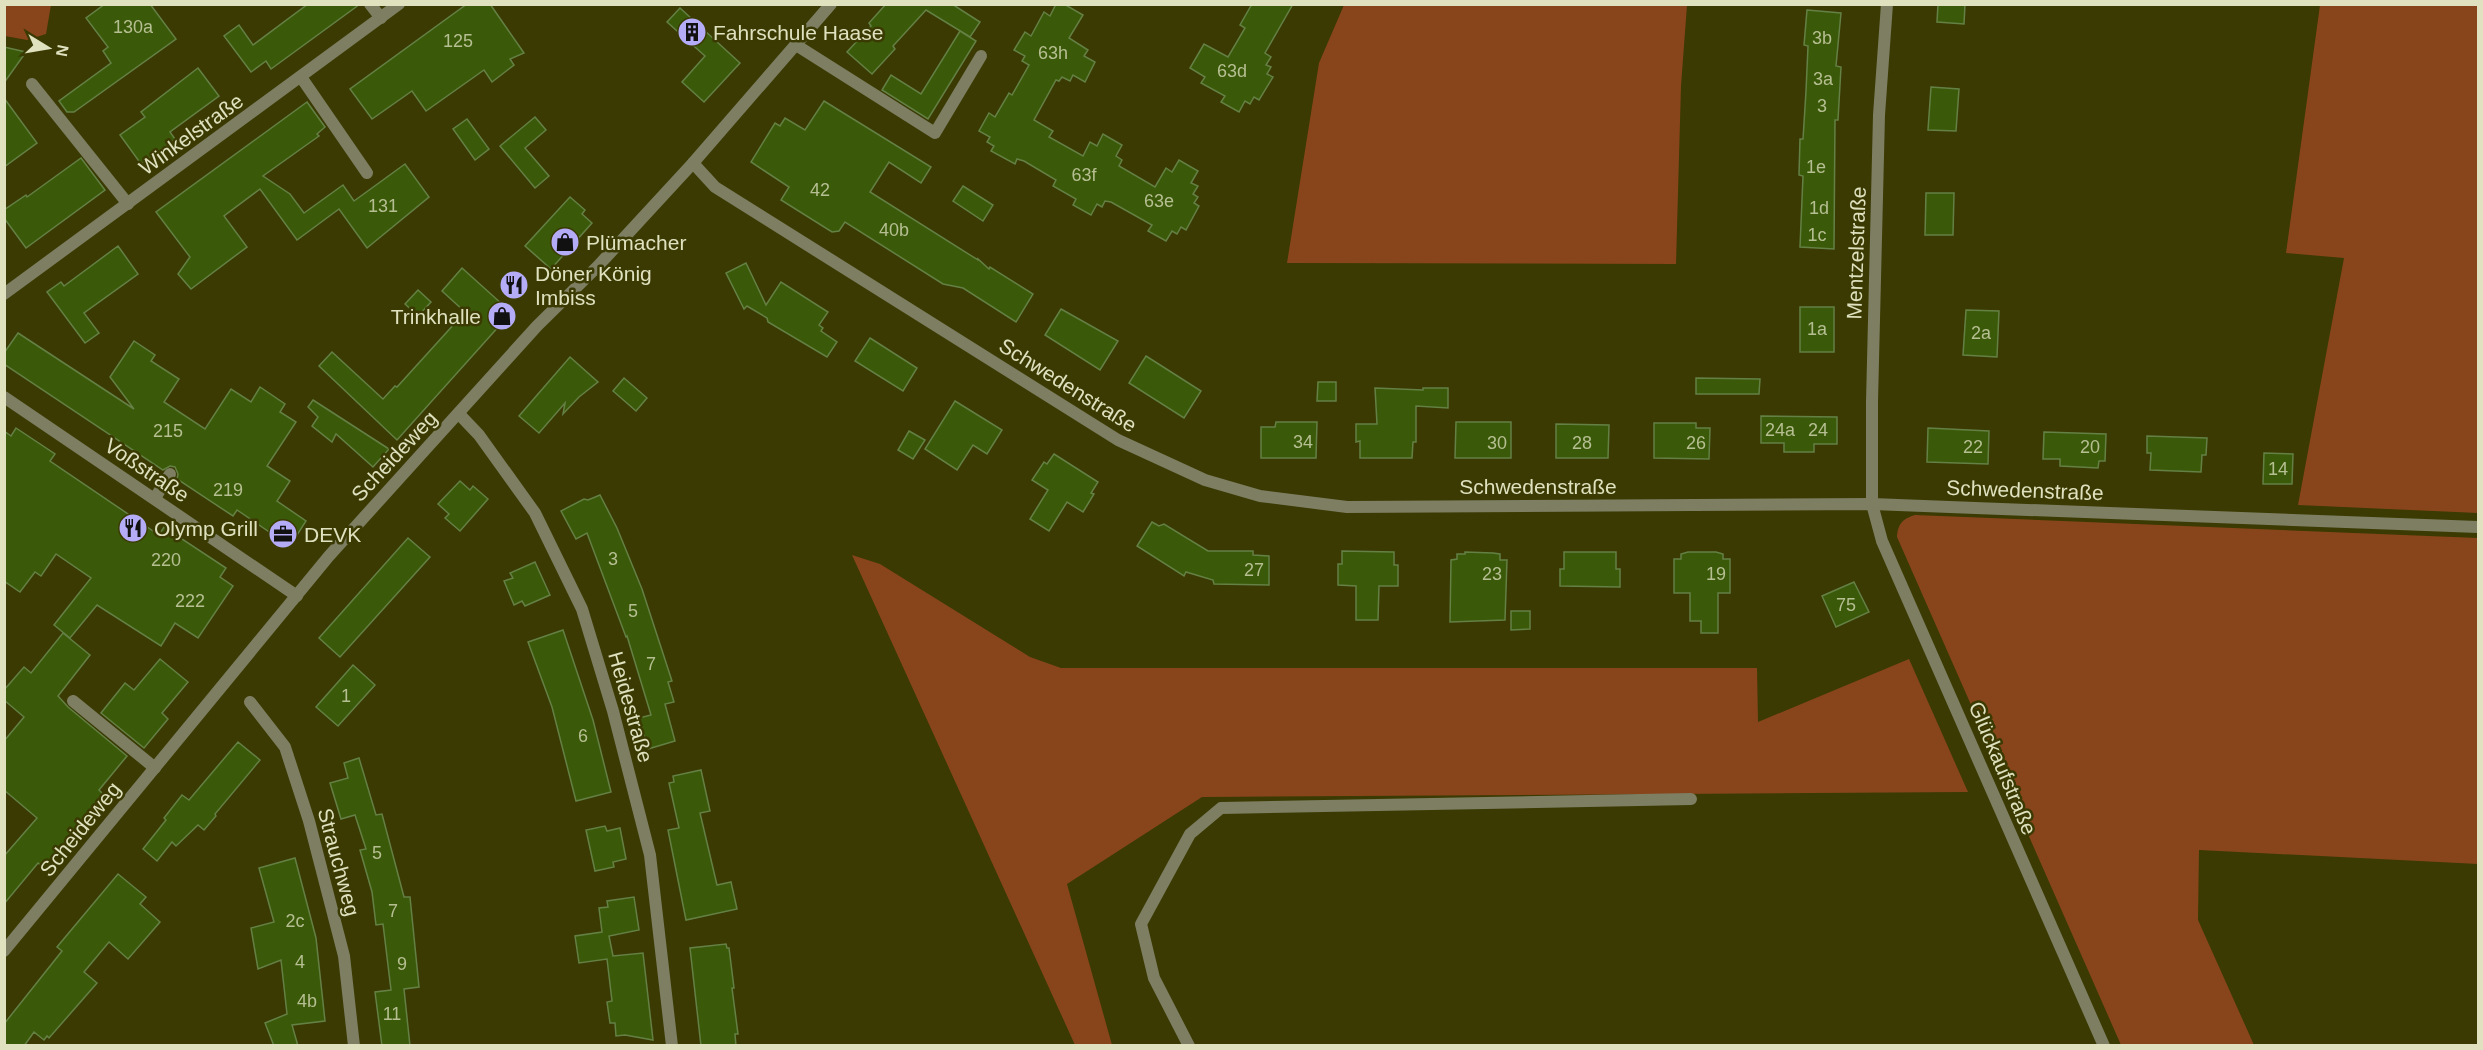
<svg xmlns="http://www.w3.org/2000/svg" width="2483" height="1050" font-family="Helvetica,sans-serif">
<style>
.green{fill:#88451b}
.building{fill:#3b5a09;stroke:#648045;stroke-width:1.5}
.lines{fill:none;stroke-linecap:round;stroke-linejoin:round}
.service{stroke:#7d7e62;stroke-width:12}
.minor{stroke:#7d7e62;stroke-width:12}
.tertiary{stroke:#7d7e62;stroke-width:12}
.labels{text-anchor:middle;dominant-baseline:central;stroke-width:5;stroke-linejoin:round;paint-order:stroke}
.number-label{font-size:18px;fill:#b6bf92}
.poi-label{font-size:21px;fill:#dfe1bf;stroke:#3a3a02;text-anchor:start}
.street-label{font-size:21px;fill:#dfe1bf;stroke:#3a3a02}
</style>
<rect width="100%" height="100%" fill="#3a3a02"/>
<!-- green -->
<g class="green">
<polygon points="5,4 51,5 46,34 27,40 5,36"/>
<polygon points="1344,5 1687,5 1681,86 1676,264 1287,263 1319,63"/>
<polygon points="2320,5 2478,5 2478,513 2298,505 2344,258 2286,253"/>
<path d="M1915,515L2478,538V864L2199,850L2198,920L2254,1045H2121L1897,537C1898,524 1902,519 1915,515Z"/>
<polygon points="852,555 880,564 1030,657 1061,668 1757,668 1758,722 1909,659 1968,792 1202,797 1067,884 1112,1045 1075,1045"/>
</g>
<!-- building -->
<g class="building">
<polygon points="105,4 150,4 176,39 74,112 67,112 59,101 111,63 103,51 108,47 86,18"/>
<polygon points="308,4 360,4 271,69 266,61 251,72 224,36 239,25 253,45"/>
<polygon points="467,4 490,4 524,53 510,59 514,65 492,82 484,70 426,111 412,91 372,119 350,89"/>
<polygon points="886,4 952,4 980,22 970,37 926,10 893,46 895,49 872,74 847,52 871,26 869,23"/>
<polygon points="1056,4 1064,4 1083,15 1069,38 1088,50 1084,56 1095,62 1085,82 1073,75 1070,81 1062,77 1059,81 1056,80 1034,120 1053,131 1049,137 1083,156 1090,142 1097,146 1103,134 1122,145 1116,156 1122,160 1119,166 1155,187 1166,168 1172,172 1179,160 1198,171 1191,183 1198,186 1193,194 1198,197 1194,203 1199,206 1186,230 1181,227 1177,234 1172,231 1166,241 1148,231 1152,225 1111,202 1105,201 1102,207 1097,204 1091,215 1073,205 1076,199 1053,186 1056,180 1024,161 1017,159 1015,164 991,151 994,146 987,142 990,137 979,131 989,113 995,117 1009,93 1012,95 1029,65 1022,61 1025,56 1014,50 1025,32 1031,36 1044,12 1050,16"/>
<polygon points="1252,4 1293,4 1265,53 1271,57 1266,65 1271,67 1267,74 1273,77 1259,100 1254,97 1250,104 1245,101 1239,112 1221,102 1225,96 1201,83 1205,77 1190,68 1204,44 1228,57 1245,28 1240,25"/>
<polygon points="1938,4 1965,4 1964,24 1937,22"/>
<polygon points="680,8 740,63 704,102 682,82 705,56 667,22"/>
<polygon points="1807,10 1841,13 1836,66 1841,67 1838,120 1835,120 1834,249 1800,247 1803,176 1799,175 1800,139 1803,139 1806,91 1808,46 1804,45"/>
<polygon points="960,31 976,41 928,119 882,90 891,75 921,94"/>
<polygon points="4,47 26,52 4,83"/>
<polygon points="198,68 219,96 170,132 175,139 141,164 120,135 145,117 141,112"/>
<polygon points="1931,87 1959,89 1956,131 1928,130"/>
<polygon points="4,98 37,143 4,167"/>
<polygon points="824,101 931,167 921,183 889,162 870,192 978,260 978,259 989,269 990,267 1033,294 1016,322 963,288 943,284 845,222 839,231 832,232 781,200 789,187 751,162 775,123 780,126 785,118 805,130"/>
<polygon points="307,102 325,127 317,134 319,136 263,176 290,194 304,213 343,185 354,201 405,164 429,197 367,248 339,209 297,240 260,189 224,216 247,247 191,289 178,274 190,257 156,212"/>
<polygon points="535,117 546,130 525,148 549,176 535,188 500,146"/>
<polygon points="467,119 489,149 475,160 453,129"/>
<polygon points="81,158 105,190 26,248 4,218 4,210 26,195 27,197"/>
<polygon points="963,186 993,205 983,221 953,201"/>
<polygon points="1926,193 1954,193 1953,235 1925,235"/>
<polygon points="570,197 585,210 582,214 592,223 551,269 525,246"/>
<polygon points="118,246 138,274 84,313 99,333 85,343 47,292 61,282 64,286"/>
<polygon points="746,263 766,305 781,282 828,312 819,325 823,328 821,331 837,342 827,357 768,322 767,318 747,306 744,309 726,273"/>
<polygon points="462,268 502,304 500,307 509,315 397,440 319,366 332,352 383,399 395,386 397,387 465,312 442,291"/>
<polygon points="418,290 431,302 418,316 405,304"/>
<rect x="1800" y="307" width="34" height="45"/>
<polygon points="1061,309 1118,341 1100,370 1045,335"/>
<polygon points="1966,310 1999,311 1997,357 1963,355"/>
<polygon points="18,333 134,409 110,377 134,341 155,355 151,361 179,379 164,402 205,429 231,389 251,402 260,387 285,404 280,412 296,422 267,466 290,481 277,501 306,521 290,546 237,510 233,516 177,479 178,474 175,467 170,466 163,470 4,364 4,353"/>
<polygon points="870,338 917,368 903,391 855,361"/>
<polygon points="1146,356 1201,391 1184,418 1129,383"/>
<polygon points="570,357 598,382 579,397 563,414 565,403 539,433 519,416"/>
<polygon points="624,378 647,398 636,411 613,391"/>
<polygon points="1696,378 1760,379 1759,394 1696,394"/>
<polygon points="1318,382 1336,382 1336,401 1317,401"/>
<polygon points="1375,388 1423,390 1423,388 1448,388 1448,408 1416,406 1416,442 1413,442 1412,458 1360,458 1360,441 1356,442 1356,424 1377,424"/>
<polygon points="313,400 389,449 373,467 336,434 332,442 312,426 318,417 308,407"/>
<polygon points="955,401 1002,430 987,454 973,445 957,470 925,449"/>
<polygon points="1761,416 1837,417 1837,444 1814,444 1814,452 1784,452 1784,443 1761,443"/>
<polygon points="1276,422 1317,422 1316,458 1261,458 1261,427 1275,427"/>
<polygon points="1456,422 1511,422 1511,458 1455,458"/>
<polygon points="1654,423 1696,423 1696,428 1710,428 1709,459 1654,458"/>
<polygon points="1556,424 1609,425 1608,458 1556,458"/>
<polygon points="16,428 55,454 50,461 159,535 164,527 226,568 220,577 233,586 198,638 175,623 161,646 97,605 70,638 54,625 91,578 56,554 41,576 35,572 20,592 4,581 4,431 11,436"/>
<polygon points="1928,428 1989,431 1988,464 1927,462"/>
<polygon points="909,431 925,440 913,459 898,450"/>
<polygon points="2044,432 2106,434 2105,461 2099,461 2098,468 2060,466 2060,459 2043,459"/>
<polygon points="2147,436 2207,438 2206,455 2202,455 2201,472 2150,470 2151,453 2147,453"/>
<polygon points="2264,453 2293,454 2292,484 2263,484"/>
<polygon points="1054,454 1098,482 1091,493 1094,494 1083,512 1067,502 1049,531 1030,519 1048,490 1032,480 1044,462 1047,464"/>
<polygon points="460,481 470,490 473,486 488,499 460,531 445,518 449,514 438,504"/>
<polygon points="600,495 617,528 642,589 672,681 668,682 674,702 665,704 675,741 648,749 639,718 651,715 627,636 626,637 587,533 576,539 561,511 584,499 588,500"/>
<polygon points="1152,522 1159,526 1164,524 1208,551 1253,551 1253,555 1269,556 1269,585 1214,584 1213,580 1186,572 1184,576 1137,546"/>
<polygon points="408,538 430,557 340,657 319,638"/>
<polygon points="1342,551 1394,552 1394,565 1398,565 1398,586 1379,586 1378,620 1356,620 1356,586 1338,585 1338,564 1342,564"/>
<polygon points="1465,552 1493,553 1500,554 1500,560 1507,560 1505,620 1450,622 1451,560 1457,559 1457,554 1465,554"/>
<polygon points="1564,552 1616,552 1616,569 1620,569 1620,587 1560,586 1560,569 1564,569"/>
<polygon points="1688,552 1716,552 1723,554 1723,559 1730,559 1730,593 1718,593 1718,633 1701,633 1701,621 1690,621 1690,593 1674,593 1674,559 1681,559 1681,554"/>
<polygon points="535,562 550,595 525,606 522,601 514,605 504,581 513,578 510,573"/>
<polygon points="1854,582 1869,612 1836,627 1822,596"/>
<polygon points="1511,611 1530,611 1530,629 1511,630"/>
<polygon points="563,630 593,720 611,792 576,801 552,707 528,642"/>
<polygon points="63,633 90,655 58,696 68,707 127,756 99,790 105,796 45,869 38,863 4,904 4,856 37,818 4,790 4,741 24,717 4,700 4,690 24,667 31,673"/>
<polygon points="160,659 188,682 162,713 168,719 144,748 101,713 125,683 134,690"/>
<polygon points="353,665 375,685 338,726 316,707"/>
<polygon points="238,742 260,760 215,814 216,816 204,830 198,825 176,846 172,842 157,861 143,849 166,820 164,818 182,795 189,800"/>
<polygon points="359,758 376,815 382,814 404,897 410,897 419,987 404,989 410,1046 382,1046 375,992 391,990 383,924 376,925 372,892 360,850 366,849 355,815 341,819 330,783 348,778 344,763"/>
<polygon points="701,770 710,811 700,813 717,885 731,882 737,909 686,920 668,830 679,828 669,783 674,782 673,776"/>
<polygon points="605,826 607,831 620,828 626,859 613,862 614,867 595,871 586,830"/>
<polygon points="295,858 316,938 325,1021 292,1025 298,1046 274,1046 265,1023 287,1014 281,960 258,969 251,928 274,922 259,868"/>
<polygon points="118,874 146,897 140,904 160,922 128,959 109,942 84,972 97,983 49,1038 47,1036 44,1040 34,1032 24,1046 4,1046 4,1024 62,951 57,947"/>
<polygon points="634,897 639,930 609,936 613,956 643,953 653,1040 625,1035 616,1036 615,1023 610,1023 607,1002 612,1001 607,959 579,963 575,936 602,932 599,908 608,907 607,901"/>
<polygon points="726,944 727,948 729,948 734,988 732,988 738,1034 735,1034 736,1046 701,1046 690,948"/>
</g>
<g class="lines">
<!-- service -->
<g class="service">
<polyline points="370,4 381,18"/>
<polyline points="796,45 935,133 981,56"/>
<polyline points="301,77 367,173"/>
<polyline points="32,84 128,204"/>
<polyline points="155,498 170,474"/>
<polyline points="73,701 155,768"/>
<polyline points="1189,1046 1154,978 1141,924 1190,834 1221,808 1691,799"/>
</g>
<!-- minor -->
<g class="minor">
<polyline points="1887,4 1879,115 1872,402 1872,504 1882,541 2104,1046"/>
<polyline points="693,163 715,187 1118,440 1205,480 1260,496 1347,507 1872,504 2478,527"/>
<polyline points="4,294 399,4"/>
<polyline points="4,397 297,596"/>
<polyline points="459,414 479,435 535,513 582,609 613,711 650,855 672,1046"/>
<polyline points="250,702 285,747 309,821 344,956 354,1046"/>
</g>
<!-- tertiary -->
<polyline class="tertiary" points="4,951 329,556 537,326 598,266 693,163 831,4"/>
</g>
<!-- icons -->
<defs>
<g id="building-disc" transform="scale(1.5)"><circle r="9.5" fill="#b5acf8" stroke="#3a3a02"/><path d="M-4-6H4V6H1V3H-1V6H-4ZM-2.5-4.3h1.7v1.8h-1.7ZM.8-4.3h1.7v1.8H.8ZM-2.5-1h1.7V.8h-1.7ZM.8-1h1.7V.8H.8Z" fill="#111"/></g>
<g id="shop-disc" transform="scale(1.5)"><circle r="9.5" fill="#b5acf8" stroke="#3a3a02"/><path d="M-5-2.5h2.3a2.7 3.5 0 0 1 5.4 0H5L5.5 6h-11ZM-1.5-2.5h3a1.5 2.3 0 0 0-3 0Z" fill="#111"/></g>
<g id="restaurant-disc" transform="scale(1.5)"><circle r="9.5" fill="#b5acf8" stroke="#3a3a02"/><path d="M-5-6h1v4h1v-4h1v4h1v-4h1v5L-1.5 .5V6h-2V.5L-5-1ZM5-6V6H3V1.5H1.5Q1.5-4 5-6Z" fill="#111"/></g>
<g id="office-disc" transform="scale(1.5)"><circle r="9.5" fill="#b5acf8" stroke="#3a3a02"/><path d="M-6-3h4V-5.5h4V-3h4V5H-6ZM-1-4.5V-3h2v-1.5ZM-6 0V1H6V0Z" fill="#111"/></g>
</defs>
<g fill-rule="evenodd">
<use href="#building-disc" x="692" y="32"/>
<use href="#shop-disc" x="565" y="242"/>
<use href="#restaurant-disc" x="514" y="285"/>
<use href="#shop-disc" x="502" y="316"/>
<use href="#restaurant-disc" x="133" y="528"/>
<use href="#office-disc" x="283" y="534"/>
</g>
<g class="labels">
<!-- number labels -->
<g class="number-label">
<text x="133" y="27">130a</text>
<text x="1822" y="38">3b</text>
<text x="458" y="41">125</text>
<text x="1053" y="53">63h</text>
<text x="1232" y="71">63d</text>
<text x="1823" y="79">3a</text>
<text x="1822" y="106">3</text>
<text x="1816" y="167">1e</text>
<text x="1084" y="175">63f</text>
<text x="820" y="190">42</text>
<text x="1159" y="201">63e</text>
<text x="383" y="206">131</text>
<text x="1819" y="208">1d</text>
<text x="894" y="230">40b</text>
<text x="1817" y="235">1c</text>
<text x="1817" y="329">1a</text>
<text x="1981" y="333">2a</text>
<text x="1780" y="430">24a</text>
<text x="1818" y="430">24</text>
<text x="168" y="431">215</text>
<text x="1303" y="442">34</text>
<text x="1497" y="443">30</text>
<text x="1582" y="443">28</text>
<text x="1696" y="443">26</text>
<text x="1973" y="447">22</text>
<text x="2090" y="447">20</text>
<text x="2278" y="469">14</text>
<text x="228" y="490">219</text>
<text x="613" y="559">3</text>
<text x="166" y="560">220</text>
<text x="1254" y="570">27</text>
<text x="1492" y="574">23</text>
<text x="1716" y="574">19</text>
<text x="190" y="601">222</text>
<text x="1846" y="605">75</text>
<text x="633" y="611">5</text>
<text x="651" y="664">7</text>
<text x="346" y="696">1</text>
<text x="583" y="736">6</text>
<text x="377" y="853">5</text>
<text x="393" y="911">7</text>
<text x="295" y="921">2c</text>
<text x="300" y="962">4</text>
<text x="402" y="964">9</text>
<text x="307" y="1001">4b</text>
<text x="392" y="1014">11</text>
</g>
<!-- poi labels -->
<g class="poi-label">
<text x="713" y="32">Fahrschule Haase</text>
<text x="586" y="242">Plümacher</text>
<text x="535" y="273">Döner König<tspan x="535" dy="24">Imbiss</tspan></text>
<text x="481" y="316" text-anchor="end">Trinkhalle</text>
<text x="154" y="528">Olymp Grill</text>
<text x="304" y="534">DEVK</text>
</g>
<!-- street labels -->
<g class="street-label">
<text transform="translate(191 134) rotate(-36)">Winkelstraße</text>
<text transform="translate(1856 253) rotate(-88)">Mentzelstraße</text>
<text transform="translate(1068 385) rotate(32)">Schwedenstraße</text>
<text transform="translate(394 456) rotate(-47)">Scheideweg</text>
<text transform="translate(147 470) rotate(34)">Voßstraße</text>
<text x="1538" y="486">Schwedenstraße</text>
<text transform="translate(2025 490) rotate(2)">Schwedenstraße</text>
<text transform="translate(631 707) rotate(74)">Heidestraße</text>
<text transform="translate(2003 768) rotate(67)">Glückaufstraße</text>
<text transform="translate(80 829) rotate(-51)">Scheideweg</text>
<text transform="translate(339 862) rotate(75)">Strauchweg</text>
</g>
</g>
<!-- border -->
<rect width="2483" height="1050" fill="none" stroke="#dfe1bf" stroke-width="12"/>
<!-- north arrow -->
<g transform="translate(48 48) rotate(101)" stroke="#3a3a02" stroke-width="4.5" paint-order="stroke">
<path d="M0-4.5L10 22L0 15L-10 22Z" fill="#dfe1bf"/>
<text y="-9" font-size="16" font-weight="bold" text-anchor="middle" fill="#dfe1bf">N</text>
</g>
</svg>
